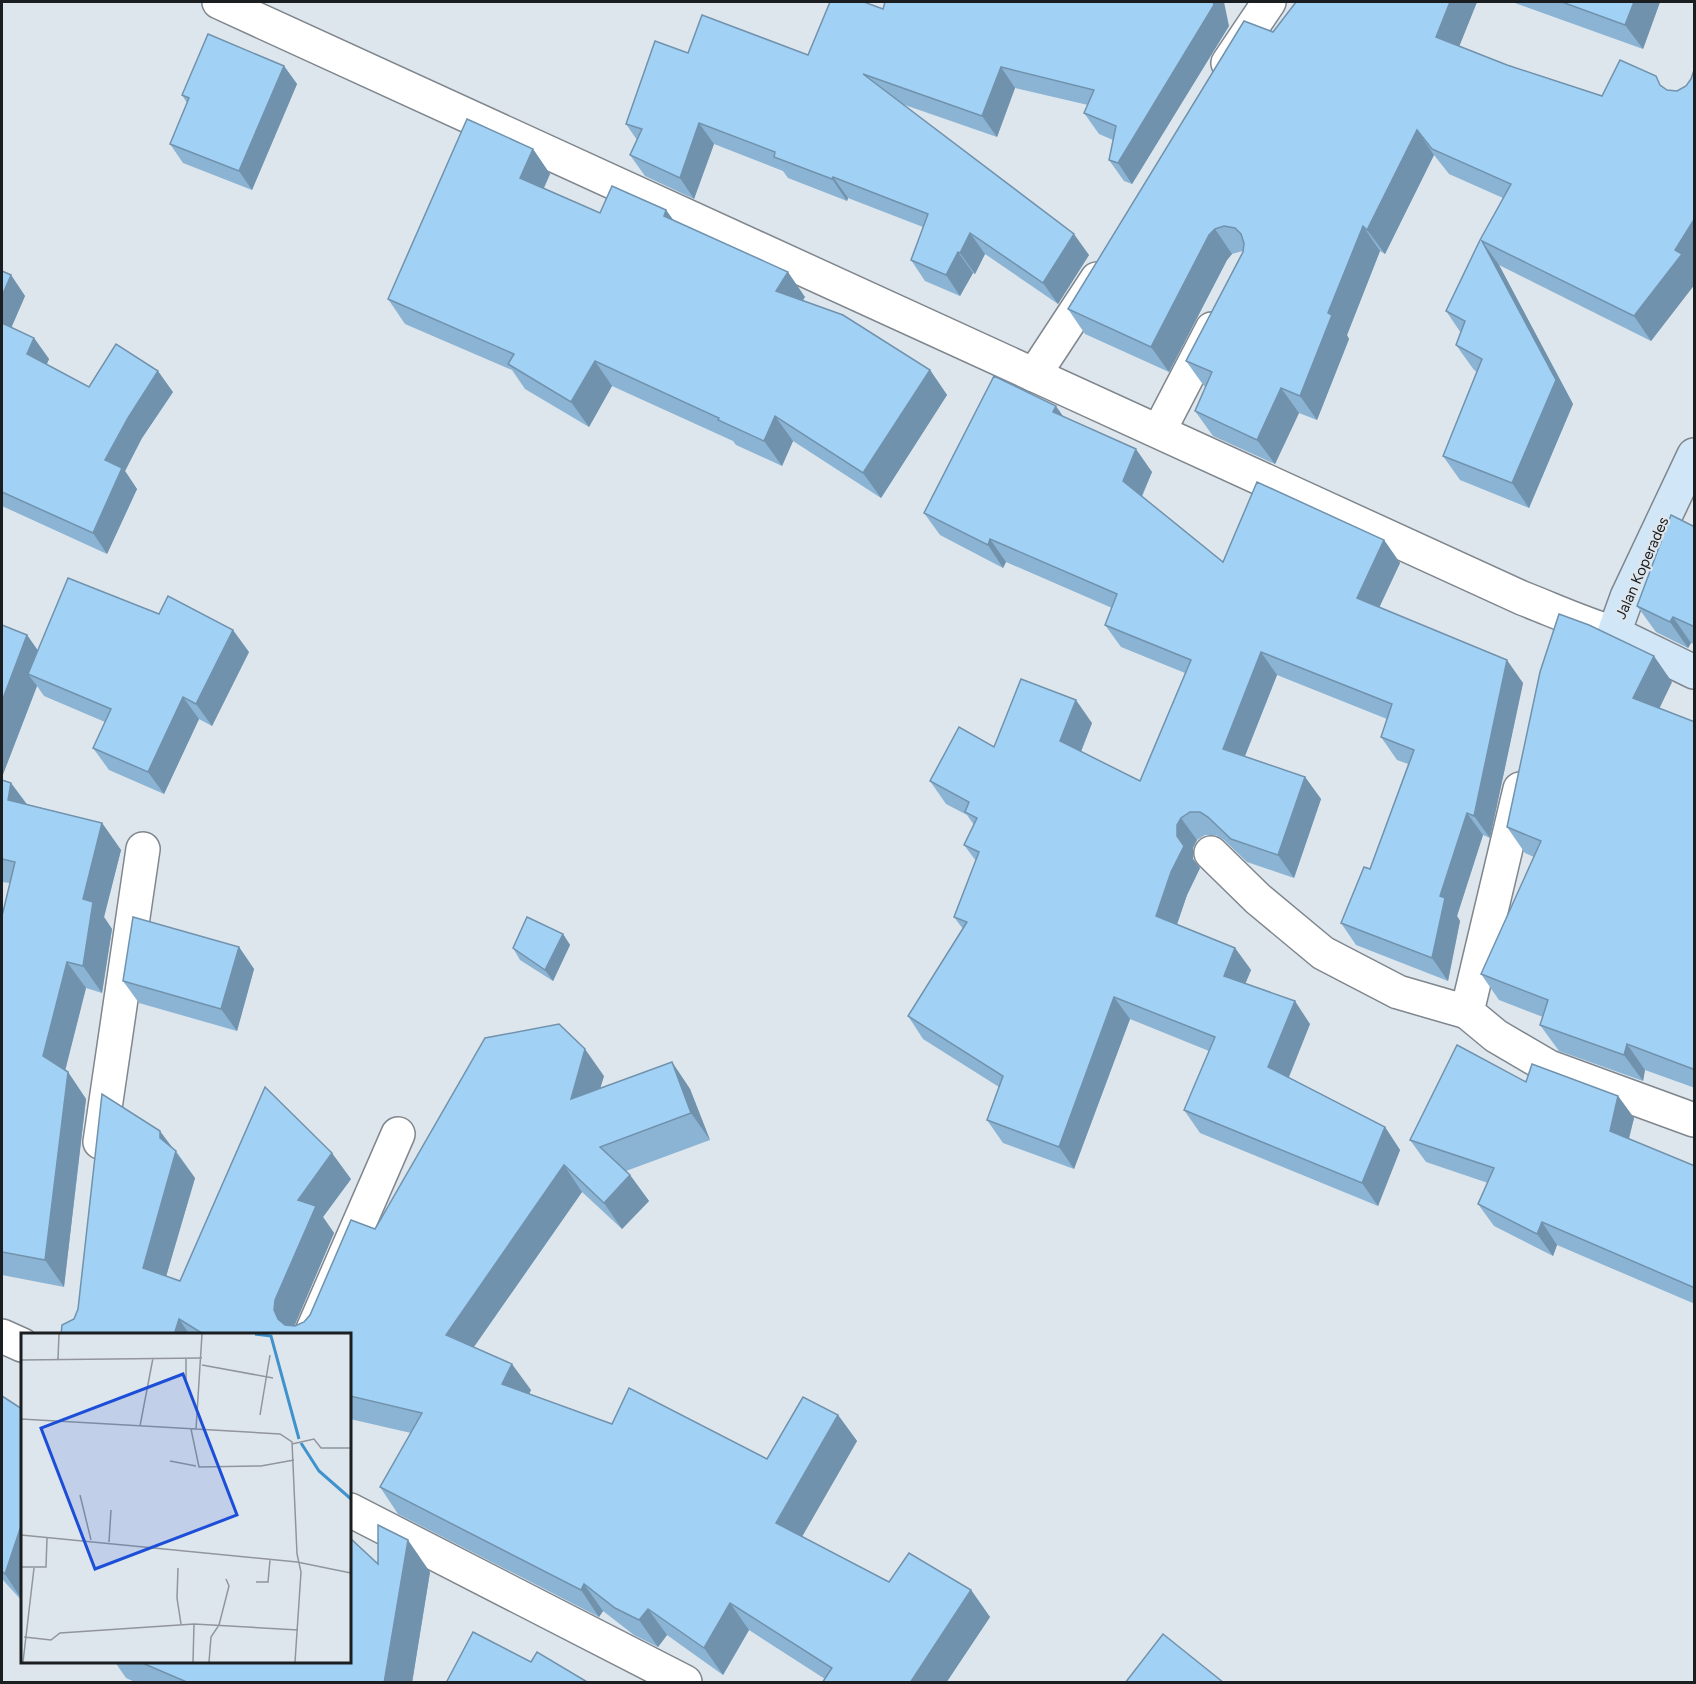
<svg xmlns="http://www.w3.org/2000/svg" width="1696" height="1684" font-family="Figtree,sans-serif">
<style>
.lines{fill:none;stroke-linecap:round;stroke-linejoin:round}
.street-casing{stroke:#7f868d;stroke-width:36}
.secondary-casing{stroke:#7f868d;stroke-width:36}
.street{stroke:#fff;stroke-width:33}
.secondary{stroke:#d1e7f8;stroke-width:33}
.wall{fill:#8bb4d4}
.shaded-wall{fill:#7192ac}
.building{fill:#a2d1f6;stroke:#7192ac;stroke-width:1.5}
.labels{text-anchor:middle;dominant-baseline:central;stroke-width:4.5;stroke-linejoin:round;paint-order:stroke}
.street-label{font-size:15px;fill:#1b1e20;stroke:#dee6ed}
.inset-river{fill:none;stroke:#3f92cc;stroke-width:3}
.inset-road{fill:none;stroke:#90969b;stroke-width:1.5}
.view{fill:#1d4ed8;fill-opacity:0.15;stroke:#1d4ed8;stroke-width:3}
.inset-edge{fill:none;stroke:#1b1e20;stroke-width:3}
</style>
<rect width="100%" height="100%" fill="#dee6ed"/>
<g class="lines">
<!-- street casing -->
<g class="street-casing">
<g id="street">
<path d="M219,2L1522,598C1553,610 1583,624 1614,633"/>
<polyline points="1228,63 1269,2"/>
<polyline points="1034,375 1097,279"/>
<polyline points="1159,431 1212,329"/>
<polyline points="1520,789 1467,1012 1496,1036 1549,1067 1694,1120"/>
<polyline points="1211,853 1258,899 1323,953 1398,992 1467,1012"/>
<polyline points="100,1142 143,849"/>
<polyline points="311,1334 398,1134"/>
<polyline points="2,1336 22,1345"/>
<polyline points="350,1510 685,1682"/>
</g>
</g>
<!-- secondary casing -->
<g class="secondary-casing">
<polyline id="secondary" points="1694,455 1627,597 1614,633 1694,672"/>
</g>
<!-- street -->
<use href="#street" class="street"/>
<!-- secondary -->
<use href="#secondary" class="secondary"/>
</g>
<!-- wall -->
<g class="wall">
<polygon points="1296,2 1477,2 1459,46 1507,65 1602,96 1663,87 1667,90 1677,91 1686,86 1691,79 1694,70 1695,63 1695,284 1651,341 1499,265 1573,404 1529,508 1460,480 1443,456 1477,372 1474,370 1456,345 1461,333 1446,311 1503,198 1449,174 1434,155 1385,254 1380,251 1347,335 1349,339 1317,420 1299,413 1275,464 1213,436 1195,411 1206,387 1204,386 1186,361 1243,251 1232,254 1227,260 1169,372 1085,334 1068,309"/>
<polygon points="1512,2 1660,2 1643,49"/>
<polygon points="883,9 1229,26 1132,184 1124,181 1109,160 1113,140 1099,134 1084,113 1088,105 1015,88 997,137 902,104 1089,255 1058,304 985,254 975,274 973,273 960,296 925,281 911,260 923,227 848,198 847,201 788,178 783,171 714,144 694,199 645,176 630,155 637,140 626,124 688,53 808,55"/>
<polygon points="284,66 297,84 252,190 183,163 170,144 187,103 182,95"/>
<polygon points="533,149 550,174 544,188 600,213 666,210 674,221 805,297 803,300 930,370 947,395 881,498 793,441 782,466 736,445 733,441 612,386 589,427 525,389 512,370 405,324 388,299"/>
<polygon points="2,271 11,275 25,296 11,328 34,338 49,359 47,364 89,387 173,392 142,438 125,471 137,489 107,554 2,506"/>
<polygon points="1064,417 1152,472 1142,497 1223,562 1384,540 1400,563 1379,607 1523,683 1490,838 1483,835 1457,916 1460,921 1448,981 1356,945 1341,923 1370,869 1408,764 1397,760 1381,737 1387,719 1277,675 1245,756 1305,777 1321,799 1294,878 1247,862 1224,840 1216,835 1205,835 1197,840 1193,848 1193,859 1200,868 1187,895 1177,924 1235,948 1251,970 1245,984 1310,1024 1289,1077 1385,1127 1400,1150 1378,1206 1200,1133 1184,1110 1209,1051 1130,1019 1074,1169 1003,1143 987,1120 999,1087 923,1039 908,1016 963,929 954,917 976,861 964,845 974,825 967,815 946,804 930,781 994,747 1092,723 1081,752 1140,781 1185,673 1121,647 1105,625 1112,608 1006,562 1003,568 940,535 924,513"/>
<polygon points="1695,527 1695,644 1691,643 1688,648 1656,632 1637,606"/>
<polygon points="2,625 27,635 38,651 249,652 212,726 199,719 164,794 109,770 93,748 105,722 44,696 37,686 2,777"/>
<polygon points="1672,682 1659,708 1695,722 1695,1088 1645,1070 1643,1081 1559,1051 1540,1025 1543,1017 1499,1000 1481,974 1534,857 1525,853 1507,827"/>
<polygon points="2,780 11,783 27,804 102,823 121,850 104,917 112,929 102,993 86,988 65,1070 68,1072 86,1099 64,1287 2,1275 2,916 10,883 2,882"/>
<polygon points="563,934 570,945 553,981 520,960 513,948"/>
<polygon points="239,947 254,969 237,1031 139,1003 123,981"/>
<polygon points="672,1062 690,1089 710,1140 626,1171 630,1175 649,1201 622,1229 582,1192 474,1347 531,1390 529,1394 612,1424 767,1459 838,1415 857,1441 802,1536 889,1582 971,1590 990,1617 946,1683 822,1683 825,1679 749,1630 723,1675 667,1635 658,1647 634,1635 603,1611 599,1617 398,1514 380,1487 411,1433 350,1419 350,1335 61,1335 74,1319 173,1149 176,1151 195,1178 166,1276 180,1281 351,1179 323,1217 334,1233 294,1326 304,1322 375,1229 604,1076 600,1088"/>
<polygon points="1526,1082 1618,1096 1634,1118 1629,1139 1695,1166 1695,1304 1557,1245 1553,1256 1494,1226 1478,1204 1488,1183 1426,1162 1410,1140"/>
<polygon points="2,1396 22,1409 22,1601 2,1579"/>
<polygon points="378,1564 430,1572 412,1683 137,1683 126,1678 115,1662 350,1662"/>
</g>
<!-- shaded-wall -->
<g class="shaded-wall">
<polygon points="1213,2 1224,2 1229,26 1132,184 1118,163"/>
<polygon points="1450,2 1477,2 1453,62 1436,37"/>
<polygon points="1634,2 1660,2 1643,49 1625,25"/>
<polygon points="284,66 297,84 252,190 239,171"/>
<polygon points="1001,67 1015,88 997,137 982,116"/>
<polygon points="699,123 714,144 694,199 680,178"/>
<polygon points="1417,130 1434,155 1385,254 1367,230"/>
<polygon points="533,149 550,174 537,203 520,178"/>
<polygon points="833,177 848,198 847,201 832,179"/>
<polygon points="666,210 684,235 664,216"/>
<polygon points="1695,218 1695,284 1651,341 1634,316"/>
<polygon points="1363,226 1380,251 1347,335 1349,339 1317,420 1300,396 1328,313"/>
<polygon points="1215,229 1232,254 1227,260 1169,372 1151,347 1209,235"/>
<polygon points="970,233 985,254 975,274 960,253"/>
<polygon points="1074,234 1089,255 1058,304 1043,283"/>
<polygon points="1482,241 1499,265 1573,404 1529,508 1512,483"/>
<polygon points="958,252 973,273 960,296 946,275"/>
<polygon points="788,272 805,297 793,315 776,291"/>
<polygon points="11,275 25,296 6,340 2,334 2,296"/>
<polygon points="34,338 49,359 42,374 27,354"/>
<polygon points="595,361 612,386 589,427 571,402"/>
<polygon points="930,370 947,395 881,498 863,473"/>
<polygon points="158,371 173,392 142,438 125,471 137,489 107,554 93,533 105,460 128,418"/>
<polygon points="1281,388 1299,413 1275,464 1257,440"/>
<polygon points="1056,406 1072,429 1053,412"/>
<polygon points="775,416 793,441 782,466 764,441"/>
<polygon points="1136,449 1152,472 1138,504 1123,481"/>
<polygon points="990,539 1006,562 1003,568 988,545"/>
<polygon points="1384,540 1400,563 1373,621 1357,598"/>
<polygon points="1673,617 1691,643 1688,648 1670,622"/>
<polygon points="233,630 249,652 212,726 196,704"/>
<polygon points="27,635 46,662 28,674 37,686 2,777 2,701"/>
<polygon points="1261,652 1277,675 1239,771 1223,749"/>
<polygon points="1654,656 1672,682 1652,724 1633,698"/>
<polygon points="1507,660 1523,683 1490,838 1474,816"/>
<polygon points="183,697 199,719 164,794 148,772"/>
<polygon points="1076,700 1092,723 1076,764 1060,741"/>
<polygon points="1305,777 1321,799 1294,878 1278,855"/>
<polygon points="11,783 30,809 8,800"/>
<polygon points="1467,813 1483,835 1457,916 1460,921 1448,981 1432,958 1440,896"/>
<polygon points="1181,818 1197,840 1193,848 1193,859 1200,868 1187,895 1172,939 1156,916 1171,872 1177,836 1177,825"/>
<polygon points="102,823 121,850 104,917 112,929 102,993 83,966 83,899"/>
<polygon points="563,934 570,945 553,981 545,970"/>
<polygon points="239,947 254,969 237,1031 221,1009"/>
<polygon points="1235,948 1251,970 1239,999 1224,976"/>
<polygon points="67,962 86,988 62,1083 43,1056"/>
<polygon points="1114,997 1130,1019 1074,1169 1059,1147"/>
<polygon points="1295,1001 1310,1024 1284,1089 1268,1067"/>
<polygon points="1627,1044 1645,1070 1643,1081 1624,1055"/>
<polygon points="585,1049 604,1076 589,1126 571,1099"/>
<polygon points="672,1062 690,1089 710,1140 691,1113"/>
<polygon points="68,1072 86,1099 64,1287 45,1260"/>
<polygon points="1618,1096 1634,1118 1625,1153 1610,1131"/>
<polygon points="1385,1127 1400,1150 1378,1206 1362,1183"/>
<polygon points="160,1131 195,1178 161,1294 143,1268"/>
<polygon points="332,1153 351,1179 323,1217 334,1233 294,1327 293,1335 278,1319 274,1310 275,1300 298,1200"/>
<polygon points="564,1165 582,1192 464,1361 446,1335"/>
<polygon points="630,1175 649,1201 622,1229 604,1203"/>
<polygon points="1542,1222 1557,1245 1553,1256 1537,1234"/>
<polygon points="179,1319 190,1335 174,1335"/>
<polygon points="512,1364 531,1390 521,1411 502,1384"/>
<polygon points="838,1415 857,1441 795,1549 776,1523"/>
<polygon points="22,1523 22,1600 5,1574"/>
<polygon points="408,1540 430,1572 412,1683 384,1683"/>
<polygon points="584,1584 603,1611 599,1617 581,1590"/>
<polygon points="971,1590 990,1617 946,1683 910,1683"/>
<polygon points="730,1603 749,1630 723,1675 704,1648"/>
<polygon points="648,1609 667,1635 658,1647 639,1620"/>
</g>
<!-- building -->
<g class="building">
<polygon points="830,2 864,2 883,9 885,2 1213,2 1214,5 1118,163 1109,160 1116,126 1084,113 1094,90 1001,67 982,116 863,74 1074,234 1043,283 970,233 960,253 958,252 946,275 911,260 928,214 833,177 832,179 774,157 775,152 699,123 680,178 630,155 642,129 626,124 655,41 688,53 702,15 808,55"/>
<polygon points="1296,2 1450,2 1436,37 1507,65 1602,96 1620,60 1656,76 1660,85 1667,90 1677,91 1686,86 1691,79 1694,70 1695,63 1695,218 1675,250 1682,254 1634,316 1482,241 1556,380 1512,483 1443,456 1482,359 1456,345 1465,321 1446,311 1480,240 1511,184 1432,149 1417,130 1367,230 1363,226 1328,313 1332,315 1300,396 1281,388 1257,440 1195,411 1212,372 1186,361 1243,252 1244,243 1241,234 1235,228 1224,226 1215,229 1209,235 1151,347 1068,309 1244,21 1273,32"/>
<polygon points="1562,2 1634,2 1625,25"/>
<polygon points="208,34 284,66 239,171 170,144 189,98 182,95"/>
<polygon points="467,119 533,149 520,178 600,213 612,186 666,210 664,216 788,272 776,291 843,315 930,370 863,473 775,416 764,441 718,420 719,418 595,361 571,402 508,364 514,354 388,299"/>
<polygon points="2,271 11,275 2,296"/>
<polygon points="2,323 34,338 27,354 89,387 116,344 158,371 128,418 105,460 122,468 93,533 2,492"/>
<polygon points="994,376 1056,406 1053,412 1136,449 1123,481 1223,562 1257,482 1384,540 1357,598 1507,660 1474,816 1467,813 1440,896 1445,898 1432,958 1341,923 1364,867 1370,869 1414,750 1381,737 1392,704 1261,652 1223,749 1305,777 1278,855 1231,839 1208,817 1200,812 1190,812 1181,818 1177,825 1177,836 1184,846 1171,872 1156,916 1235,948 1224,976 1295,1001 1268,1067 1385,1127 1362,1183 1184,1110 1215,1037 1114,997 1059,1147 987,1120 1003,1076 908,1016 967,922 954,917 979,852 964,845 977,818 965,812 969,802 930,781 959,727 994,747 1021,679 1076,700 1060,741 1140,781 1191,660 1105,625 1117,594 990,539 988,545 924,513"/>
<polygon points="1671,515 1695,527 1695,627 1673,617 1670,622 1637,606"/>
<polygon points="68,578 159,614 168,596 233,630 196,704 183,697 148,772 93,748 111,709 28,674"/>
<polygon points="1559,614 1589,625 1654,656 1633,698 1695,722 1695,1065 1693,1069 1627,1044 1624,1055 1540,1025 1548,1000 1481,974 1541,841 1507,827 1540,672"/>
<polygon points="2,625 27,635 2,701"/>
<polygon points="2,780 11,783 8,800 102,823 83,899 93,902 83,966 67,962 43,1056 68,1072 45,1260 2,1252 2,916 15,862 2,859"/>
<polygon points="133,917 239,947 221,1009 123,981"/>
<polygon points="527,917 563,934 545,970 513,948"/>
<polygon points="559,1024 585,1049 571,1099 672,1062 691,1113 600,1147 630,1175 604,1203 564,1165 446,1335 512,1364 502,1384 612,1424 629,1388 767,1459 803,1397 838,1415 776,1523 889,1582 909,1553 971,1590 910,1683 822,1683 832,1668 730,1603 704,1648 648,1609 639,1620 615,1608 584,1584 581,1590 380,1487 422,1413 350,1396 350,1335 205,1335 179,1319 174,1335 61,1335 62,1325 74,1319 78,1309 102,1094 160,1131 160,1138 176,1151 143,1268 180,1281 265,1087 332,1153 298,1200 316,1206 275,1300 274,1310 278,1319 285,1325 295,1326 304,1322 310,1315 351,1220 375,1229 485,1038"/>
<polygon points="1457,1045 1526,1082 1532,1064 1618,1096 1610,1131 1695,1166 1695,1288 1542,1222 1537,1234 1478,1204 1494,1168 1410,1140"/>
<polygon points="2,1396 22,1409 22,1523 5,1574 2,1571"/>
<polygon points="378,1525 408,1540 384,1683 189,1683 140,1662 350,1662 350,1538 378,1564"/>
<polygon points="473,1632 531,1662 537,1652 589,1683 446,1683"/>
<polygon points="1163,1634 1224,1683 1125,1683"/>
</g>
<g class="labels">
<!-- street labels -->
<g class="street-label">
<text transform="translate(1642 568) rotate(-66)">Jalan Koperades</text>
</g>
</g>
<!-- overview -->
<g transform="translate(21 1333)">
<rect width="330" height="330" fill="#dee6ed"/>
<path class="inset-river" d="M234,1L250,3L278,106M280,110L298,138L330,166"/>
<path class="inset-road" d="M181,1L175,96L259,101L271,109L276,221L280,239L274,329M37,26L38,1M0,27L181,25M181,32L252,45M165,49V26M239,82L249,22M0,86L175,96M119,93L132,25M170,96L178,134L240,133L273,127M271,111L293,106L300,115H330M149,128L175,133M59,162L70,207M0,202L276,229L330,240M88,209L90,177M0,234H25L26,205M157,235L156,265L160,291M235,249H247L249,227M3,304L30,307L39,300L173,291L277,297M2,329L13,235M172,329L173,291M188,329L190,304L198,292L208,253L205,246"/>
<path class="view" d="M162,41L216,182L74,236L20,95Z"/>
<rect width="330" height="330" class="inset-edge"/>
</g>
<!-- border -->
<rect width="1696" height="1684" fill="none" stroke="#1b1e20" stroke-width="6"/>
</svg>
